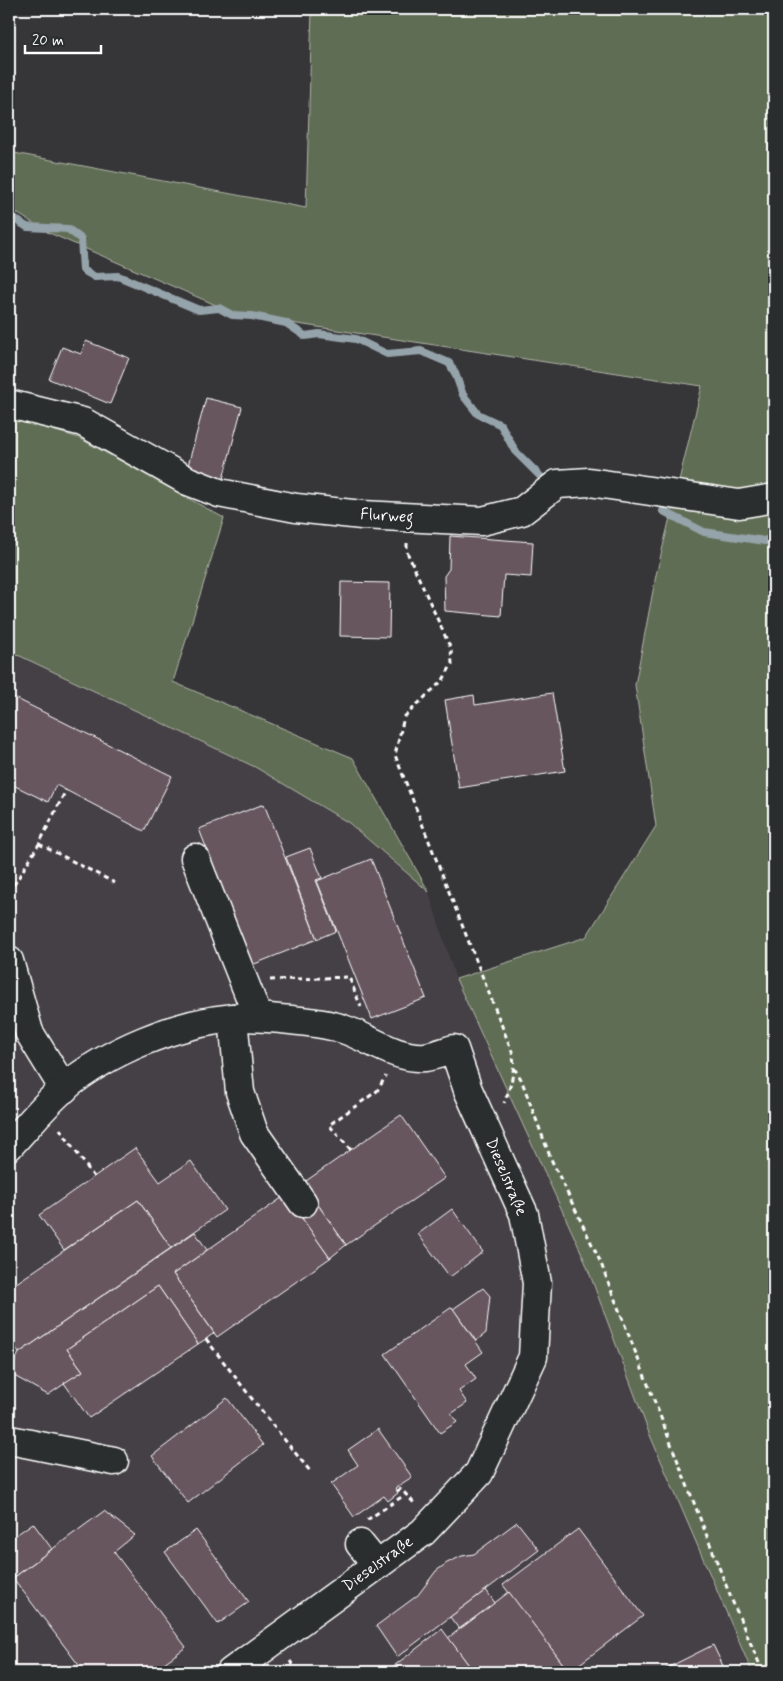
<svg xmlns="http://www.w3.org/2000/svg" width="783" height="1681" font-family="Mynerve,sans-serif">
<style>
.built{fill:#453f44}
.green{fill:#616d54;stroke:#b0b6aa}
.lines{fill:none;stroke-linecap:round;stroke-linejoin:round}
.stream{stroke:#95a3aa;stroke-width:8}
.building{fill:#68575f;stroke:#fff}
.minor-casing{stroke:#fff;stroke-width:31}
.path{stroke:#fff;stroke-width:3;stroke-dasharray:5 4;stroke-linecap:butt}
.minor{stroke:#2a2d2e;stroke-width:28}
.labels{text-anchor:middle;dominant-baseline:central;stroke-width:5;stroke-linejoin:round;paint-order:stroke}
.street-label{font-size:16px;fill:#fff;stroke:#2a2d2e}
</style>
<rect width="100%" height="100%" fill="#363538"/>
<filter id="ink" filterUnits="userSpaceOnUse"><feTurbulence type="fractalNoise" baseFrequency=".02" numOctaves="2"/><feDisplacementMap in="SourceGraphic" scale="10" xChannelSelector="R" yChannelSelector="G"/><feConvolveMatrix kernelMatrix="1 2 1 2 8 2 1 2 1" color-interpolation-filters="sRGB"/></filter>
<g filter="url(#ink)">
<!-- built -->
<polygon class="built" points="9,653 20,656 255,767 349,823 429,892 456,979 583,1256 649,1433 752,1672 9,1672"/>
<!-- green -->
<g class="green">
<polygon points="312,9 756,9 774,18 774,1672 752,1672 649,1433 583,1256 456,979 586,937 656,826 635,685 656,575 702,386 239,315 47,232 9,208 9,152 306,208"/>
<polygon points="9,417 79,438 224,518 173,682 353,758 429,892 349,823 255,767 20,656 9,653"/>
</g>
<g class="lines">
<!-- stream -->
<g class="stream">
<polyline points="9,215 27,227 68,229 81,239 83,270 95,277 118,276 199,310 219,308 232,315 252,316 286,323 305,336 319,334 356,339 387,354 421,351 449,363 455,373 463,395 478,414 501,425 515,451 541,477"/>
<polyline points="663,511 704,532 765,541 774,536"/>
</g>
</g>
<!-- building -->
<g class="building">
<polygon points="86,341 129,358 110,404 49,379 62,347 81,354"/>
<polygon points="206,398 242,407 222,483 186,473"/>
<polygon points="450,536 533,542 531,577 504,575 501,616 445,611 444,576 449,569"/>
<polygon points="341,582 390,583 389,637 340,636"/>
<polygon points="552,693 565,771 459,788 445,700 474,695 475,705"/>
<polygon points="9,695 172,776 144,831 56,785 48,802 9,783"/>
<polygon points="264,804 317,939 252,965 199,829"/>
<polygon points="310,848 322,878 316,880 336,931 317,939 286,857"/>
<polygon points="371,859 426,998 372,1019 317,881"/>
<polygon points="401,1115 445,1178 346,1245 303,1183"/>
<polygon points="135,1148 160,1182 191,1161 225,1210 171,1248 138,1200 64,1250 39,1215"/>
<polygon points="286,1195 330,1258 217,1337 173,1274"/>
<polygon points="314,1199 346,1245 330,1258 297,1211"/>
<polygon points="138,1200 171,1248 19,1353 9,1337 9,1288"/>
<polygon points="452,1209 483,1252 450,1277 418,1234"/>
<polygon points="195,1232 207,1250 173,1274 214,1333 206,1339 198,1344 158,1286 67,1349 83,1371 48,1395 9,1373 19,1353"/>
<polygon points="158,1286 198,1344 89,1418 64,1383 83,1371 67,1349"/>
<polygon points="483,1288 490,1296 486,1333 476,1341 453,1309"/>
<polygon points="452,1307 483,1352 466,1364 476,1379 459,1391 467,1403 451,1414 457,1422 440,1433 385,1354"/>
<polygon points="227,1398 263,1445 188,1503 152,1456"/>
<polygon points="378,1429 412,1477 395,1488 398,1493 388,1501 384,1496 354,1517 331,1484 358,1465 348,1450"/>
<polygon points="104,1511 135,1535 114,1552 186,1647 152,1672 84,1672 13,1578"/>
<polygon points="517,1522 539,1550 397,1657 376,1626 418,1595 436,1571 447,1563 462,1556 474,1554"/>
<polygon points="33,1523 52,1549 13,1578 9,1572 9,1540"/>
<polygon points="578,1529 643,1616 569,1672 503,1585"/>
<polygon points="196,1530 249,1602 218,1624 165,1552"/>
<polygon points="486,1590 495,1603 459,1629 450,1617"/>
<polygon points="509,1592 569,1672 474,1672 448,1638"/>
<polygon points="442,1629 474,1672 386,1672"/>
<polygon points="713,1645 726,1672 659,1672"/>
</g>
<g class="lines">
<!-- minor casing -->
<g class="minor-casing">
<g id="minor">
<polyline points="9,404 83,422 188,481 219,493 296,508 362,515 482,521 522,511 557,484 589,482 739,504 774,498"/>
<polyline points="195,858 258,1017"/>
<polyline points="9,961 29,1032 64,1089"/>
<polyline points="233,1018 240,1092 254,1133 303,1203"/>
<path d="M9,1146C27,1127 44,1105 64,1088C108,1051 176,1023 234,1018C253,1016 272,1018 291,1020C308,1022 326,1023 343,1029C370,1038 395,1059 425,1057C434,1056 444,1052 454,1049L468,1090L524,1214L537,1283L533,1357L479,1473L423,1532L231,1672"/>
<polyline points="15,1441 114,1461"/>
<polyline points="360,1544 377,1565"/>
</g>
</g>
<!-- path -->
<g class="path">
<path d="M407,543V552L451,649L452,664L443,680L404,717L395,755L513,1054C515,1072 511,1086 504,1103"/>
<polyline points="39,844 115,883"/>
<polyline points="9,893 39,844 66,790"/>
<polyline points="270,980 349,977 361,1007"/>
<polyline points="514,1068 521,1079 551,1159 600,1261 731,1598 763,1672"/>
<polyline points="60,1129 94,1177"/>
<polyline points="351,1150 329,1125 377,1091 386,1076"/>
<polyline points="206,1339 266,1417 310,1471"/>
<polyline points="397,1491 401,1489 414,1503"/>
<polyline points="367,1520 406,1494"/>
<polyline points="290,1661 298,1672"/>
</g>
<!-- minor -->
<use href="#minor" class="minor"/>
</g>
</g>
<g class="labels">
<!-- street labels -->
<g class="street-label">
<text transform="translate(387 516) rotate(4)">Flurweg</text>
<text transform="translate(506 1177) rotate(67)">Dieselstraße</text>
<text transform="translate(378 1564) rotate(-36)">Dieselstraße</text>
</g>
</g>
<!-- margin -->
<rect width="783" height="1681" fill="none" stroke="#2a2d2e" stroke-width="30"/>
<rect x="15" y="15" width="753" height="1651" fill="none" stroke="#fff" stroke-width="2" filter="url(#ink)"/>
<!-- scale -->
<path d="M25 45v8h76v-8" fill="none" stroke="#ffffff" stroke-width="2.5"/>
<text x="32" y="45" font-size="15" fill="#ffffff" stroke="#2a2d2e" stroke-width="4" paint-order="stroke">20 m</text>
</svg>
